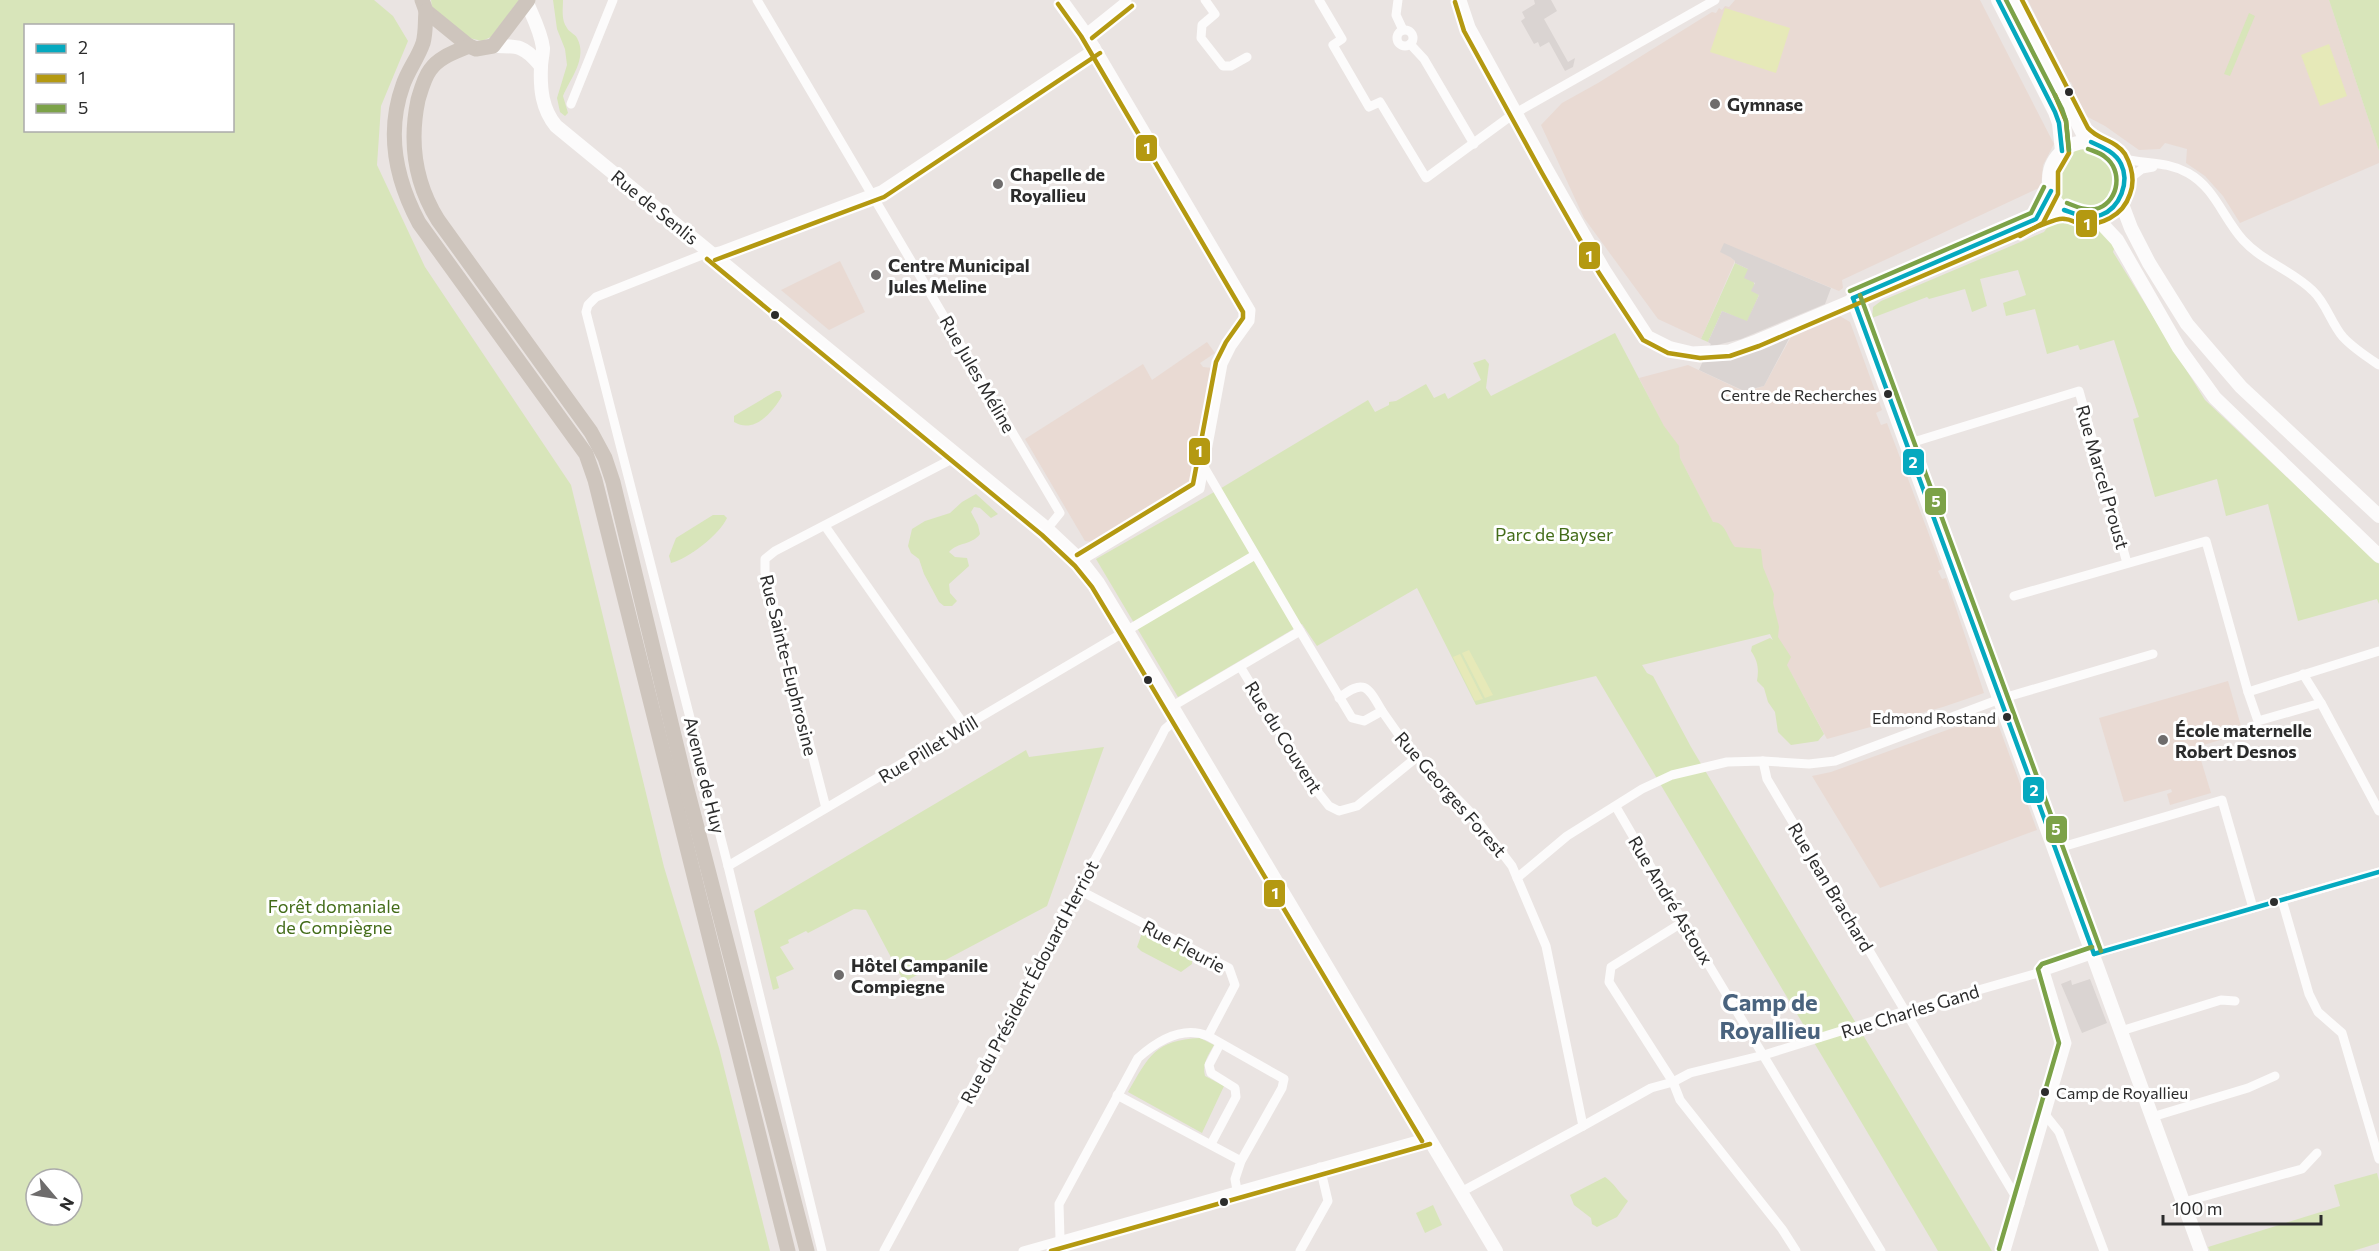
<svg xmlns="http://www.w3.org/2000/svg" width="2379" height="1251" font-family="Commissioner,sans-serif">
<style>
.education{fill:#e9dad3}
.green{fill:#d8e5ba;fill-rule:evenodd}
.pitch{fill:#e6e9b8}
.plaza{fill:#dad4d2}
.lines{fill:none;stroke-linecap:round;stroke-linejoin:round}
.street{stroke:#fcfbfb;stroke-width:9}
.secondary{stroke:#fcfbfb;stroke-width:14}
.primary{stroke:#cec5bd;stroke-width:15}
.bus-1-casing{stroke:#fff;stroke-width:9}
.bus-2-casing{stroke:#fff;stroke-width:9}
.bus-3-casing{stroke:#fff;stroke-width:9}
.bus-1{stroke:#05a9bf;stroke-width:4.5}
.bus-2{stroke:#b49911;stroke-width:4.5}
.bus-3{stroke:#7ca248;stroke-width:4.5}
.bus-dot{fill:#2c2c2c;stroke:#fff;stroke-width:2}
.poi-dot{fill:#6e6c6c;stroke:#fff;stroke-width:2}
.labels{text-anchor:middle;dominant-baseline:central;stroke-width:6;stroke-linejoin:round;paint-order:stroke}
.bus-label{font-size:16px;fill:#2c2c2c;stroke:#fff;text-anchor:end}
.poi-label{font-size:18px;font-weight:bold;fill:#2c2c2c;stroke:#fff;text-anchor:start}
.street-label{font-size:18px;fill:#2c2c2c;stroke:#fff}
.park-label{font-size:18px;fill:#436c19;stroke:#fff}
.district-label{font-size:24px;font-weight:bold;fill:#4a637e;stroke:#fff}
.line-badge{stroke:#fff;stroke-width:2}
.badge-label{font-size:16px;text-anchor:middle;font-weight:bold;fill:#fff}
</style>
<rect width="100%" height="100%" fill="#eae4e2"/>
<!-- education -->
<g class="education">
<polygon points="1735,0 1980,0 2054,144 2043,165 2041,187 1842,280 1843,288 1839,291 1735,248 1730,257 1735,261 1701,339 1658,319 1584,218 1541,125 1562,103 1598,83 1712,12 1716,13 1719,8 1722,10 1725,6 1729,7"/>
<polygon points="2028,0 2329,0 2379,151 2379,163 2240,223 2223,196 2205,176 2186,163 2187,149 2165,143 2160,149 2139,150 2105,126 2084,115 2072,92 2075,91 2071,82 2068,83"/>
<polygon points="840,261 865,312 829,330 781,290"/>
<polygon points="1838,315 1850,322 1882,410 1876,413 1881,425 1887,423 1942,569 1938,571 1942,579 1946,578 1984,693 1943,707 1827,739 1770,634 1639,378 1688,365 1745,392 1764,386 1792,335"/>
<polygon points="1207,342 1215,353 1200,363 1203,367 1213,368 1192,481 1092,542 1085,541 1025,439 1143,364 1152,380"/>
<polygon points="2228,681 2243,733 2197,747 2211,793 2170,805 2167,794 2172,792 2171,789 2124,802 2099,718"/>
<polygon points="1994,713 2037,830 1880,888 1812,776 1831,772"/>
</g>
<!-- green -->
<g class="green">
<path d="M0,0H374L393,16L408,41L381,106L377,165L425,267L571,485L664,867L719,1048L770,1251H0ZM26,26H232V130H26ZM36,1179H72V1215H36Z"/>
<polygon points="431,0 519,0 491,37 482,41 469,38 432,7"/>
<path d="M553,0H563C563,9 561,20 567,28C569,32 575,34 577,38C588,58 570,79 563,96L568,113L565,116L560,112L557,98L567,65L565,49L557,29Z"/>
<polygon points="2329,0 2379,0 2379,151"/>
<polygon points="2249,13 2255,16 2230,76 2224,74"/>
<circle cx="2087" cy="179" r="32"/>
<polygon points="2057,219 2091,227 2103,232 2115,246 2113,252 2205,400 2379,564 2379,604 2377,599 2298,621 2268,504 2226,516 2217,479 2155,497 2133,419 2139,417 2114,340 2080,350 2078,345 2047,354 2035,309 2006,316 2003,303 2026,295 2018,270 1980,279 1987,306 1972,312 1965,289 1929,299 1927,297 1872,318 1873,307 1881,301 2044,232 2047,228 2045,223"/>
<polygon points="1735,263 1748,269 1759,295 1747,322 1722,311 1708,342 1701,339"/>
<path d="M1615,333L1664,426L1679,446L1680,458L1713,522C1726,522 1727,538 1735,547L1761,549L1763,567L1774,594L1773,603L1779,627L1778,637L1791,657L1787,665L1824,734L1818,741L1791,745L1778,732L1775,712L1768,702L1764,688L1757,681C1759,669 1758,661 1751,651L1752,646L1770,638L1773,640L1770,634L1642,665L1647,673L1653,676L1691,747L1992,1251H1938L1596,676L1476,705L1417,588L1317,646L1302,624L1178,697L1096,559L1223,487L1368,400L1375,412L1389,405V402L1396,401L1426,384L1434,398L1445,393L1448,399L1481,380L1473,363L1485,359L1489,364L1486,388L1491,396Z"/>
<path d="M776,391H780L782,396C772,413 754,434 734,422V416Z"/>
<path d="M976,494L998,514L991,518L980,508L974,507L971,512L978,525L980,534C972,545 958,542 949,552L955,557L967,558L969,566L949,584L950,593L957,601L952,606H944L939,602L924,574L919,559L911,553L908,546L912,529L925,521L950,513L962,502Z"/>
<path d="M713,515H724L727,518C720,534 688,559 671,563L669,556L676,538Z"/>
<polygon points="1104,747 1047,906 904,982 866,910 854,909 808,933 806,931 788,940 789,943 780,947 794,969 776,977 779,988 773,990 754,911 1026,750 1029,757"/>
<polygon points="1142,933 1150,933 1187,952 1192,957 1192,964 1181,972 1141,951 1137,947"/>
<path d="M1200,1038L1214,1045C1208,1055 1202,1064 1205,1076L1224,1086L1202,1133L1128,1092C1149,1056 1155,1040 1200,1038Z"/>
<polygon points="2377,1173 2379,1181 2379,1243 2353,1251 2210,1251 2208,1247 2340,1206 2334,1185"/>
<path d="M1605,1177C1614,1183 1619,1193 1628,1201L1617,1217L1597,1227L1592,1224L1591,1218L1574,1205L1570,1195Z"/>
<polygon points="1433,1205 1442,1225 1425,1233 1416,1213"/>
</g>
<!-- pitch -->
<g class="pitch">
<polygon points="1725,8 1790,28 1776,73 1710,52"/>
<polygon points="2329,44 2347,96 2320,106 2301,55"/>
<polygon points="1469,650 1493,695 1485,698 1462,653"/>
<polygon points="1460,654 1483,699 1475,701 1453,657"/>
</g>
<!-- plaza -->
<g class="plaza">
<polygon points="1534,0 1551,0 1557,11 1544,19 1568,62 1575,58 1573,67 1565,71 1549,42 1540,47 1538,42 1534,44 1521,21 1525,18 1522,12 1535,4"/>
<polygon points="1724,243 1831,288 1825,304 1741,339 1709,347 1711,344 1708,342 1722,311 1747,321 1759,295 1751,291 1755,283 1744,278 1748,269 1735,263 1735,261 1730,257 1720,252"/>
<polygon points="1794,329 1764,386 1744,391 1699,370 1705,356 1741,351"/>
<polygon points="2090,979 2107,1023 2082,1033 2061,984 2071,980 2072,985"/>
</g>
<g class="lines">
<!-- street -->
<g class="street">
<polyline points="757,0 1060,513 1047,529"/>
<polyline points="1064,0 1087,32 1251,310 1250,321 1232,346 1223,364 1200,489 1081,561"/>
<polyline points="1205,0 1215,14 1202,25 1201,38 1223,66 1231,66 1247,57"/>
<polyline points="1319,0 1342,39 1333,45 1369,107 1380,102 1426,178 1512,115 1715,0"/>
<polyline points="1398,0 1396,15 1403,30"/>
<polyline points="1462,0 1471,27 1549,169 1606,269 1649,335 1671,346 1692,351 1729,349 1756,339 1853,298"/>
<circle cx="1405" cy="38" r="8"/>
<polyline points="1087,32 1127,0"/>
<polyline points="1410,44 1424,59 1474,144"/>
<polyline points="571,104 613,0"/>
<path d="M2118,157C2143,165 2164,160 2188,173C2215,188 2223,218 2243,240C2263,262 2292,270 2313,291C2326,303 2331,323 2343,337C2353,348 2367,357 2379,365"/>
<polyline points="2125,182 2142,169 2153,167"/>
<polyline points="1907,444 2079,391 2127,563"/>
<polyline points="1204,467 1300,631"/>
<polyline points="825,526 965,726"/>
<polyline points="2014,596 2206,541 2248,692"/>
<polyline points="1241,668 1313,786 1329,806 1339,811 1357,806 1417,757"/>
<polyline points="2303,674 2321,703 2379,811"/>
<path d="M1339,698C1364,679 1367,685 1382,711"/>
<polyline points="2321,703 2258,721 2248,692 2379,651"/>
<polyline points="1171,707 1300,631 1352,718 1364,721 1382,711 1408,748 1473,815 1512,866 1546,946 1583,1126 1461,1192"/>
<polyline points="1763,761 1767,779 2020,1204"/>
<polyline points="1616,807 1683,922 1881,1251"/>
<polyline points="826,808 765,572 765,559 775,551 952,459 957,454"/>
<polyline points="2055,849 2222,800 2253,908"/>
<polyline points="728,866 1255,555"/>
<polyline points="1517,878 1567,836 1642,789 1672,775 1727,762 1763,761 1809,764 1835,761 2000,699 2153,654"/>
<polyline points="1079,890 1229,968 1235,985 1208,1036"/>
<polyline points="2282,900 2309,994 2318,1012 2342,1033 2379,1159"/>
<polyline points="1683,922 1611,967 1609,982 1673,1082 1680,1100 1782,1229 1796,1251"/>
<polyline points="2121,1031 2221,1000 2235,1001"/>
<polyline points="1117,1095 1241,1161"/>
<polyline points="2047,1117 2059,1132 2104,1251"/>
<polyline points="2152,1117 2248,1088 2275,1076"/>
<polyline points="1583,1126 1651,1088 1673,1082 1690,1073 1764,1055 1905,1011 2045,971"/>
<polyline points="1211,1144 1236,1097 1235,1088 1211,1073 1209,1065 1220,1044"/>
<polyline points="2184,1202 2302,1169 2317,1153"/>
<path d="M1060,1239L1059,1204L1138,1058C1157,1041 1182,1025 1208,1036L1284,1079L1282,1088L1241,1161L1235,1179L1237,1190"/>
<polyline points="822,1251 728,866 586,312 588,305 596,297 702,255 720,251 881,190 1096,47"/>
<polyline points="884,1251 1161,737 1165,729 1178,718"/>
<polyline points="1023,1251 1428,1137"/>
<polyline points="1300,1251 1328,1201 1320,1167"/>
<polyline points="2006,1251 2067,1043 2045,971 2094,954 2379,872"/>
</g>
<!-- secondary -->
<g class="secondary">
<polyline points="1998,0 2055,112 2059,123 2062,151"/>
<polyline points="2014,0 2082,132 2091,142"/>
<path d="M527,3C533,17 541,32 543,48C543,54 541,61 541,67C540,89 542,109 556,126L1047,529L1081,561L1098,583L1127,631L1496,1251"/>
<path d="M493,46C517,46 524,45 540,65"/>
<circle cx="2087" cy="180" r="38"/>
<polyline points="2120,199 2131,228 2149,263 2187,324 2241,387 2379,516"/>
<polyline points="2064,210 2036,219 2000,236 1853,298 2201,1251"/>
<polyline points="2091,218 2102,224 2117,240 2179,348 2215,398 2379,556"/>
</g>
<!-- primary -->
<g class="primary">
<polyline points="422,0 426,11 469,46 476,49 493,46 528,0"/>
<path d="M426,11C425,21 426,33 423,43C418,58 408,70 403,85C386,132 396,180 419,223L586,454L595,480L788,1251"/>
<path d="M469,46C455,52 439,57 430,70C424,78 421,90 418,100C409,143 415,183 438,220L591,432L605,458L613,482L686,785L807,1251"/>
</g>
<!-- bus-1 casing -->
<g class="bus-1-casing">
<g id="bus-1">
<polyline points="1998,0 2055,112 2059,123 2062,151"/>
<path d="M2064,210C2076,214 2088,220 2101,215C2120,208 2130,182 2121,164C2115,152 2102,147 2091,142"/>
<polyline points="1853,298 2094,954"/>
<polyline points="1853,298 2036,219 2051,191"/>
<polyline points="2094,954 2379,872"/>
</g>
</g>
<!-- bus-2 casing -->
<g class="bus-2-casing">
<g id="bus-2">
<path d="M1455,2L1464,31L1542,173L1599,273L1643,340L1668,353L1700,358L1730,356L1759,346L2039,226C2046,224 2058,217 2065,219C2070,219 2074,222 2078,223C2100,227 2123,216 2130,194C2135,181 2132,167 2125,154C2116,140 2098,140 2088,128L2022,0"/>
<polyline points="1058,4 1081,36 1243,312 1243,318 1226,342 1216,362 1193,484 1077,555"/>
<polyline points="1092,38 1132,6"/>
<polyline points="2020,236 2043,223 2058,194 2058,172 2069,153 2066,121 2055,95"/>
<polyline points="707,259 1042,535 1075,566 1092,587 1121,635 1422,1141"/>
<polyline points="715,260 884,197 1100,53"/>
<polyline points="1051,1251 1430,1144"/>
</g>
</g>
<!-- bus-3 casing -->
<g class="bus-3-casing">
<g id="bus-3">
<polyline points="2006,0 2062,109 2066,121 2069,150"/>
<path d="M2067,203C2077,207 2088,212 2099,208C2119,200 2123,170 2105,157C2101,153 2093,151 2088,149"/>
<polyline points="1850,291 2031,213 2044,187"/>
<polyline points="1860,295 2101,951"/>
<polyline points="1999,1249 2059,1043 2038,969 2042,964 2092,947"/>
</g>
</g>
<!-- bus-1 -->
<use href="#bus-1" class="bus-1"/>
<!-- bus-2 -->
<use href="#bus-2" class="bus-2"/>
<!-- bus-3 -->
<use href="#bus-3" class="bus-3"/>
</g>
<!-- markers -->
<g class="bus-dot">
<circle cx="2069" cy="92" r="5"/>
<circle cx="775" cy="315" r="5"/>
<circle cx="1888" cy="394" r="5"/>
<circle cx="1148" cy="680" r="5"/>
<circle cx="2007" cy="717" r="5"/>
<circle cx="2274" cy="902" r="5"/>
<circle cx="2045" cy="1092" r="5"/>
<circle cx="1224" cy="1202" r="5"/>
</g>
<g class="poi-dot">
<circle cx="1715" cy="104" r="6"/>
<circle cx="998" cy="184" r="6"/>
<circle cx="876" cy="275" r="6"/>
<circle cx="2163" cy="740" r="6"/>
<circle cx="839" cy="975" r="6"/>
</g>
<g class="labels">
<!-- bus labels -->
<g class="bus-label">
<text x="1877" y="394">Centre de Recherches</text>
<text x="1996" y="717">Edmond Rostand</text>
<text x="2056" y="1092" text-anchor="start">Camp de Royallieu</text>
</g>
<!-- poi labels -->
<g class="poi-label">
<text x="1727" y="104">Gymnase</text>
<text x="1010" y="174">Chapelle de<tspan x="1010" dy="21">Royallieu</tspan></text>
<text x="888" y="265">Centre Municipal<tspan x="888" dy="21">Jules Meline</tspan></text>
<text x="2175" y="730">École maternelle<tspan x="2175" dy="21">Robert Desnos</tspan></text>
<text x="851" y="965">Hôtel Campanile<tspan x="851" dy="21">Compiegne</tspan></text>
</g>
<!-- street labels -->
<g class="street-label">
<text transform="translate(655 207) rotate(39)">Rue de Senlis</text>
<text transform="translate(978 374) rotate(60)">Rue Jules Méline</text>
<text transform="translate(2103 477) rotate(74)">Rue Marcel Proust</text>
<text transform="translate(789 665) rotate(76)">Rue Sainte-Euphrosine</text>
<text transform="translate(1284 737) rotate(58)">Rue du Couvent</text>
<text transform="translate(928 749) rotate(-31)">Rue Pillet Will</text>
<text transform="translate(705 775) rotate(76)">Avenue de Huy</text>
<text transform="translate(1451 794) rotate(49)">Rue Georges Forest</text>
<text transform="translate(1831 887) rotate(59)">Rue Jean Brachard</text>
<text transform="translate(1671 900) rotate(59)">Rue André Astoux</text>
<text transform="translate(1184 946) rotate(28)">Rue Fleurie</text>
<text transform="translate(1029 982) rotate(-62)">Rue du Président Édouard Herriot</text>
<text transform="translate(1910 1011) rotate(-17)">Rue Charles Gand</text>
</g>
<!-- park labels -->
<g class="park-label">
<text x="1554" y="534">Parc de Bayser</text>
<text x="334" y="906">Forêt domaniale<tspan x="334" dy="21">de Compiègne</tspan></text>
</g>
<!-- district labels -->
<g class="district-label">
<text x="1770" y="1001">Camp de<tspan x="1770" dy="28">Royallieu</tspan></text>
</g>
</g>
<g class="line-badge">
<rect x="1135" y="134" width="23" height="28" rx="6" fill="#b49911"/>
<rect x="2075" y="209" width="23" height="29" rx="6" fill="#b49911"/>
<rect x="1578" y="241" width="23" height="29" rx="6" fill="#b49911"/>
<rect x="1188" y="437" width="23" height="29" rx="6" fill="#b49911"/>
<rect x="1902" y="448" width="23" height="28" rx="6" fill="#05a9bf"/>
<rect x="1924" y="487" width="23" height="29" rx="6" fill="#7ca248"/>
<rect x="2022" y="776" width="23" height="28" rx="6" fill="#05a9bf"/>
<rect x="2045" y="815" width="23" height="29" rx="6" fill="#7ca248"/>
<rect x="1263" y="879" width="23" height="29" rx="6" fill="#b49911"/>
</g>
<g class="badge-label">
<text x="1147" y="154">1</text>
<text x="2087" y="230">1</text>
<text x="1589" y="262">1</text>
<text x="1199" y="457">1</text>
<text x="1913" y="468">2</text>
<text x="1936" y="507">5</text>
<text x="2034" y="796">2</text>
<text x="2056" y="835">5</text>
<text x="1275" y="899">1</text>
</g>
<!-- legend -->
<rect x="24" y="24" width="210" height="108" fill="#ffffff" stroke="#ababab" stroke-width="1.5"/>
<rect x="36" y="44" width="30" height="9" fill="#05a9bf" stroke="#ababab" stroke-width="1.5"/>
<text x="78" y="54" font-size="18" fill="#2c2c2c">2</text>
<rect x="36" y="74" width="30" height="9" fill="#b49911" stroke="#ababab" stroke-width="1.5"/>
<text x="78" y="84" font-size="18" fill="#2c2c2c">1</text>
<rect x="36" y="104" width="30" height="9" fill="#7ca248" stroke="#ababab" stroke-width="1.5"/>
<text x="78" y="114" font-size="18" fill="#2c2c2c">5</text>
<!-- north arrow -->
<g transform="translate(54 1197) rotate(119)"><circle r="28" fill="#ffffff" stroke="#ababab" stroke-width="1.5"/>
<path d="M0-4.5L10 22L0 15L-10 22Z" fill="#6e6c6c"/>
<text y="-9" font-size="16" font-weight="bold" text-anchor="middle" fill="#2c2c2c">N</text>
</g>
<!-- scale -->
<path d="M2163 1215v9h158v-9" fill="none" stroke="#2c2c2c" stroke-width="3"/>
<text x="2172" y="1215" font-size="18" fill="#2c2c2c" stroke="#ffffff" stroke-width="4.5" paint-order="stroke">100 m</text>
</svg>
